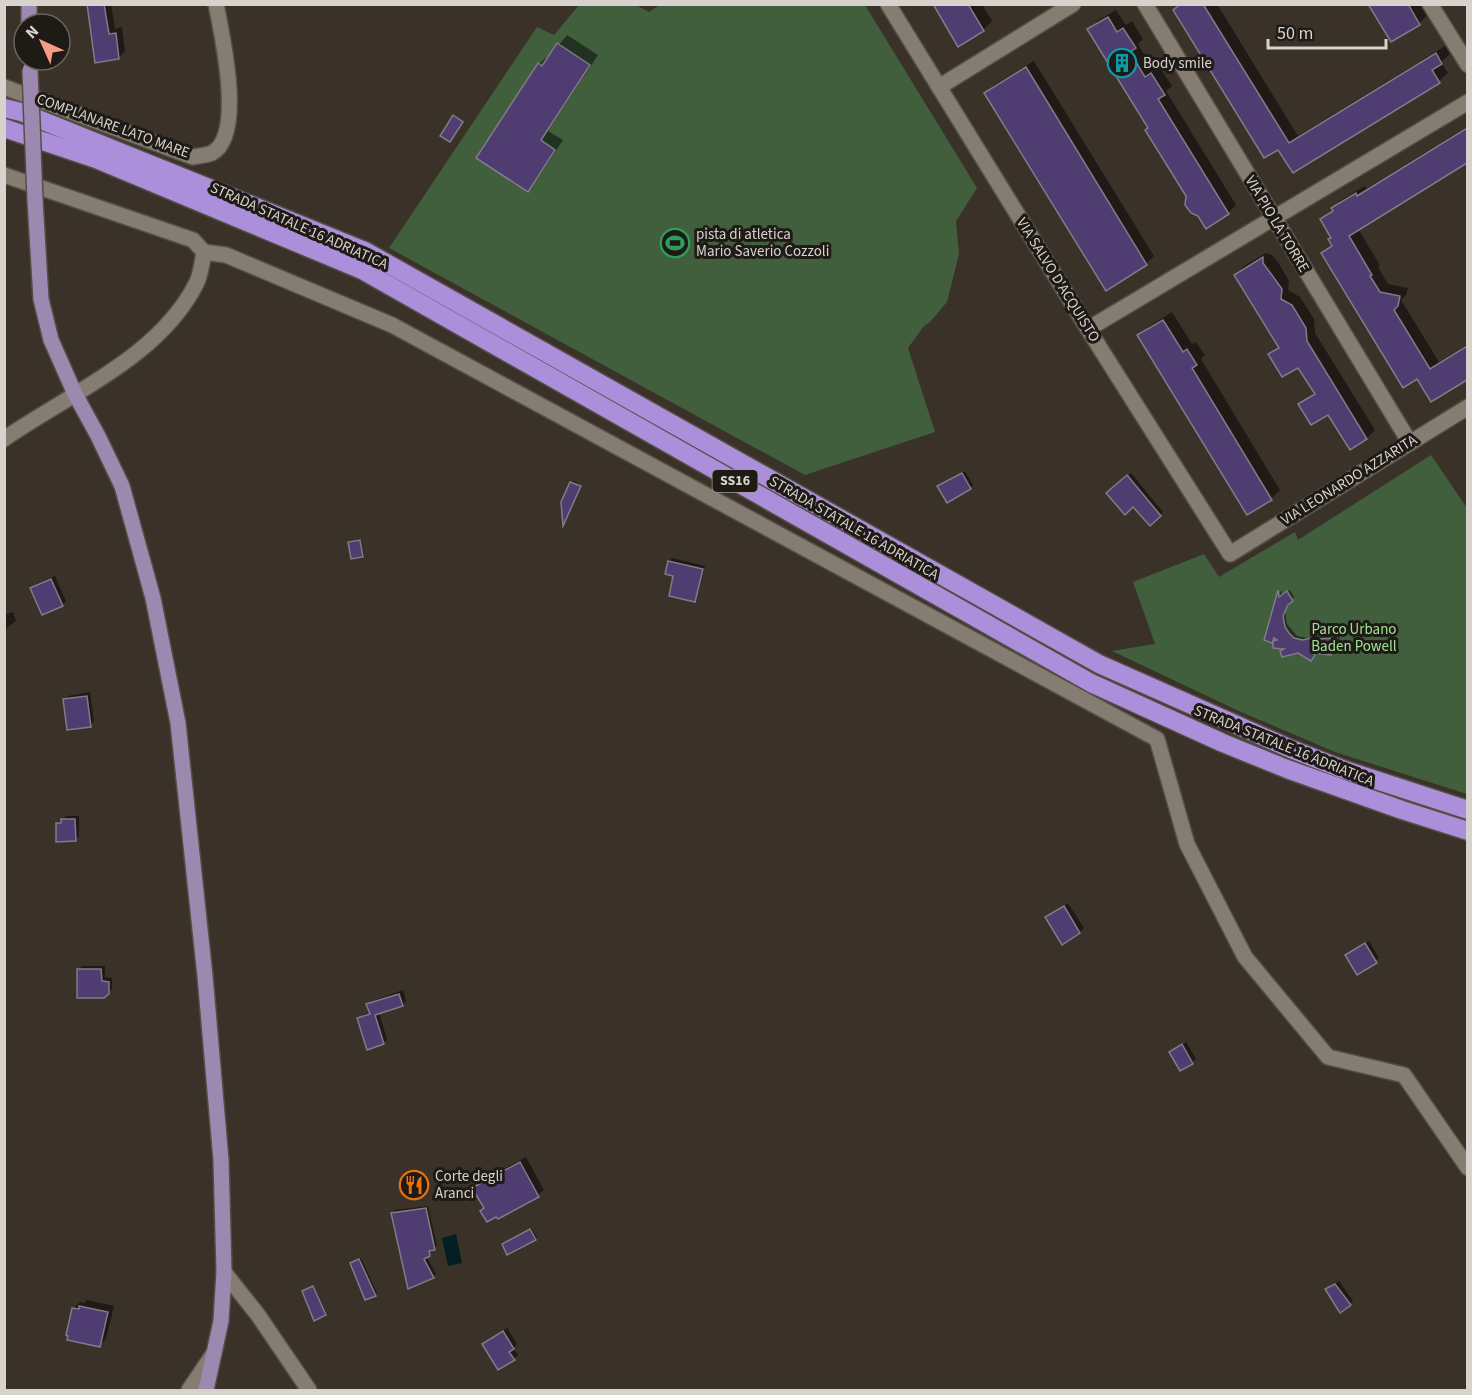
<svg xmlns="http://www.w3.org/2000/svg" width="1472" height="1395" font-family="'Source Sans 3',sans-serif">
<style>
.green{fill:#415f3c}
.water{fill:#031f24}
.shadow{fill:#0007}
.building{fill:#4f3d71;stroke:#7f7c88;stroke-width:1.5}
.lines{fill:none;stroke-linecap:round;stroke-linejoin:round}
.minor-casing{stroke:#544e45;stroke-width:18}
.major-casing{stroke:#544e45;stroke-width:18}
.highway-casing{stroke:#544e45;stroke-width:21}
.minor{stroke:#867d72;stroke-width:15}
.major{stroke:#9d88b0;stroke-width:15}
.highway{stroke:#ac8fda;stroke-width:18}
.major-bridge-casing{stroke:#544e45;stroke-width:18;stroke-linecap:butt}
.major-bridge{stroke:#9d88b0;stroke-width:15}
.labels{text-anchor:middle;dominant-baseline:central;stroke-width:6;stroke-linejoin:round;paint-order:stroke}
.shield{fill:#1e1a16;stroke:#a09b95;stroke-width:1.5}
.shield-label{font-size:14px;font-weight:bold;fill:#d7d2cc}
.poi-label{font-size:15px;fill:#d7d2cc;stroke:#1e1a16;text-anchor:start}
.street-label{font-size:15px;fill:#d7d2cc;stroke:#1e1a16}
.park-label{font-size:15px;fill:#a2e197;stroke:#1e1a16}
</style>
<rect width="100%" height="100%" fill="#3a3229"/>
<!-- green -->
<g class="green">
<polygon points="661,4 865,5 977,188 956,221 959,254 947,302 930,322 924,326 908,348 935,432 805,475 389,248 537,27 554,35 579,5 636,5 649,12"/>
<polygon points="1431,455 1467,508 1467,794 1335,752 1241,712 1112,651 1155,644 1133,582 1204,554 1219,577 1295,532 1298,540"/>
</g>
<!-- water -->
<polygon class="water" points="456,1234 462,1263 448,1266 442,1238"/>
<!-- shadow -->
<g class="shadow">
<polygon points="88,4 111,4 115,29 122,27 125,51 119,58"/>
<polygon points="934,4 982,4 992,21 983,30 959,45"/>
<polygon points="1180,4 1217,4 1298,136 1445,46 1450,54 1441,62 1448,73 1439,81 1293,171 1279,147 1174,10"/>
<polygon points="1370,4 1422,4 1428,15 1419,23 1392,40"/>
<polygon points="1116,10 1126,25 1132,21 1143,39 1138,44 1153,70 1159,66 1172,86 1166,91 1236,205 1228,213 1187,196 1149,128 1089,29 1097,21"/>
<polygon points="567,35 598,55 548,131 563,140 536,181 527,190 539,64 548,56 549,57"/>
<polygon points="1034,61 1154,256 1146,264 986,93 994,85"/>
<polygon points="1468,126 1468,167 1465,163 1358,229 1380,265 1378,267 1388,284 1408,288 1406,295 1401,300 1439,362 1468,344 1468,378 1431,400 1417,377 1323,254 1332,244 1332,237 1322,220 1341,200 1365,186 1366,189"/>
<polygon points="1266,253 1272,255 1278,262 1289,281 1288,290 1300,297 1314,319 1315,333 1375,430 1367,438 1350,448 1329,412 1300,405 1315,392 1299,366 1270,355 1280,346 1236,275 1244,266"/>
<polygon points="1172,312 1192,344 1196,342 1205,355 1201,359 1280,490 1271,499 1248,513 1139,335 1148,327"/>
<polygon points="965,471 973,485 970,488 942,484"/>
<polygon points="1131,473 1163,512 1150,524 1133,505 1108,493"/>
<polygon points="573,481 582,485 565,523 563,503"/>
<polygon points="361,539 364,554 362,556 349,542"/>
<polygon points="672,558 705,566 697,597 694,600 675,575 669,561"/>
<polygon points="55,576 66,601 62,605 31,588 36,584"/>
<polygon points="1281,590 1282,596 1290,590 1294,597 1285,612 1287,624 1297,636 1307,638 1317,635 1319,637 1339,636 1340,641 1334,645 1330,653 1317,651 1313,657 1275,647 1275,638 1271,641 1266,639"/>
<polygon points="13,612 16,621 4,630 4,615"/>
<polygon points="90,692 94,721 90,725 64,700 68,696"/>
<polygon points="66,816 79,816 79,836 75,840 57,823"/>
<polygon points="1068,903 1084,928 1080,932 1047,917"/>
<polygon points="1369,941 1379,958 1357,973 1350,952"/>
<polygon points="82,966 105,966 105,977 112,978 112,989 104,997 78,970"/>
<polygon points="403,990 406,1001 402,1005 379,1013 387,1039 383,1043 358,1019 362,1015 371,1012 368,1005 372,1001"/>
<polygon points="1186,1042 1196,1059 1181,1069 1171,1052"/>
<polygon points="526,1157 544,1190 538,1195 498,1217 485,1208 474,1188 480,1182"/>
<polygon points="428,1206 437,1246 426,1256 436,1274 433,1277 392,1213 395,1210"/>
<polygon points="532,1229 537,1238 535,1239 505,1242"/>
<polygon points="361,1258 377,1293 375,1294 353,1262"/>
<polygon points="1339,1281 1353,1301 1350,1304 1327,1290"/>
<polygon points="314,1286 326,1313 325,1314 305,1290"/>
<polygon points="87,1300 114,1306 106,1339 100,1345 74,1308 80,1302 84,1303"/>
<polygon points="507,1328 517,1344 513,1348 518,1355 514,1359 483,1345"/>
</g>
<!-- building -->
<g class="building">
<polygon points="87,4 104,4 109,34 116,33 119,59 95,63"/>
<polygon points="933,4 968,4 984,31 958,47"/>
<polygon points="1181,4 1203,4 1289,143 1436,53 1442,64 1432,70 1440,83 1293,173 1278,150 1264,158 1173,10"/>
<polygon points="1368,4 1408,4 1420,25 1391,42"/>
<polygon points="1108,17 1117,32 1123,28 1136,48 1130,52 1145,77 1151,73 1165,95 1158,99 1229,214 1206,229 1198,216 1191,213 1185,205 1186,196 1145,130 1148,128 1087,29"/>
<polygon points="557,43 590,65 541,140 555,150 528,192 476,158 538,63 542,66"/>
<polygon points="1026,67 1147,265 1106,291 984,93"/>
<polygon points="453,115 463,122 450,142 440,136"/>
<polygon points="1467,128 1467,163 1349,236 1372,275 1370,276 1380,292 1400,296 1398,306 1394,310 1430,369 1467,346 1467,380 1431,402 1417,379 1403,388 1321,253 1332,246 1328,239 1331,238 1320,219 1333,211 1331,208 1356,193 1357,196"/>
<polygon points="1263,257 1263,263 1282,289 1281,299 1292,305 1306,328 1307,341 1367,439 1350,450 1328,415 1311,425 1298,404 1315,394 1298,368 1282,377 1268,354 1279,348 1234,275"/>
<polygon points="1163,320 1183,352 1187,349 1197,365 1192,368 1272,500 1247,515 1137,335"/>
<polygon points="962,473 971,489 947,503 937,486"/>
<polygon points="1127,475 1161,516 1150,526 1133,507 1125,515 1106,493"/>
<polygon points="570,482 581,486 563,526 561,502"/>
<polygon points="360,540 363,557 351,559 348,542"/>
<polygon points="668,561 703,569 695,602 669,596 673,576 665,574"/>
<polygon points="51,579 63,606 42,615 30,588"/>
<polygon points="1278,590 1279,597 1287,591 1293,601 1288,605 1283,616 1285,627 1289,633 1294,638 1303,640 1315,637 1316,639 1337,638 1338,645 1332,646 1331,655 1313,653 1315,655 1311,661 1298,653 1282,657 1280,651 1284,649 1273,648 1273,641 1277,640 1274,638 1272,643 1264,640"/>
<polygon points="87,696 91,727 67,730 63,699"/>
<polygon points="61,819 75,819 76,841 56,842 56,823 61,823"/>
<polygon points="1064,906 1080,933 1062,945 1045,917"/>
<polygon points="1365,943 1377,963 1357,975 1345,955"/>
<polygon points="77,969 101,969 102,981 109,982 109,994 104,998 77,998"/>
<polygon points="399,994 403,1006 375,1015 384,1044 367,1050 357,1018 370,1014 366,1004"/>
<polygon points="1182,1044 1193,1064 1180,1071 1169,1052"/>
<polygon points="520,1162 539,1197 498,1219 496,1217 487,1222 480,1211 484,1208 472,1188"/>
<polygon points="426,1208 435,1250 429,1251 430,1256 424,1259 434,1278 408,1289 391,1213"/>
<polygon points="530,1229 536,1240 507,1255 502,1244"/>
<polygon points="359,1259 376,1296 365,1300 350,1263"/>
<polygon points="1335,1284 1351,1305 1340,1313 1325,1289"/>
<polygon points="313,1286 326,1315 314,1321 302,1291"/>
<polygon points="79,1306 108,1312 100,1347 67,1340 68,1336 66,1335 72,1308 79,1309"/>
<polygon points="503,1331 514,1349 509,1352 515,1360 498,1370 482,1344"/>
</g>
<g class="lines">
<!-- minor casing -->
<g class="minor-casing">
<g id="minor">
<polyline points="888,4 1088,329 1230,554 1468,407"/>
<polyline points="1145,4 1410,443"/>
<polyline points="1430,4 1468,65"/>
<path d="M4,87L193,157C199,156 207,155 212,153C245,135 222,35 216,4"/>
<polyline points="939,87 1073,4"/>
<polyline points="4,175 193,240 204,252 226,255 392,325 1157,739 1187,844 1245,957 1328,1057 1404,1075 1468,1168"/>
<polyline points="1088,329 1468,102"/>
<path d="M4,439C69,394 159,357 196,284C201,275 202,262 204,252"/>
<polyline points="224,1272 258,1315 309,1390"/>
<polyline points="189,1390 214,1353"/>
</g>
</g>
<!-- major casing -->
<g class="major-casing">
<g id="major">
<polyline points="29,4 29,24"/>
<polyline points="35,200 41,299 51,340 75,394 98,436 122,486 153,598 178,723 205,976 221,1160 224,1272 221,1321 206,1390"/>
</g>
</g>
<!-- highway casing -->
<g class="highway-casing">
<g id="highway">
<polyline points="4,108 21,112 365,251 1099,664 1291,749 1342,769 1468,810"/>
<polyline points="4,128 96,159 362,270 1091,683 1223,743 1287,769 1402,810 1468,831"/>
</g>
</g>
<!-- minor -->
<use href="#minor" class="minor"/>
<!-- major -->
<use href="#major" class="major"/>
<!-- highway -->
<use href="#highway" class="highway"/>
<!-- major-bridge casing -->
<g class="major-bridge-casing">
<polyline id="major-bridge" points="30,70 35,200"/>
</g>
<!-- major-bridge -->
<use href="#major-bridge" class="major-bridge"/>
</g>
<!-- icons -->
<defs>
<g id="building-ring" transform="scale(1.5)"><circle r="9.5" fill="#1e1a16" stroke="#0f9aa8" stroke-width="1.5"/><path d="M-4-6H4V6H1V3H-1V6H-4ZM-2.5-4.3h1.7v1.8h-1.7ZM.8-4.3h1.7v1.8H.8ZM-2.5-1h1.7V.8h-1.7ZM.8-1h1.7V.8H.8Z" fill="#0f9aa8"/></g>
<g id="stadium-ring" transform="scale(1.5)"><circle r="9.5" fill="#1e1a16" stroke="#2e9e5b" stroke-width="1.5"/><path d="M0-5a6.5 5 0 1 0 0 10a6.5 5 0 1 0 0-10ZM-3.5-1.8h7v3.6h-7Z" fill="#2e9e5b"/></g>
<g id="restaurant-ring" transform="scale(1.5)"><circle r="9.5" fill="#1e1a16" stroke="#e8710a" stroke-width="1.5"/><path d="M-5-6h1v4h1v-4h1v4h1v-4h1v5L-1.5 .5V6h-2V.5L-5-1ZM5-6V6H3V1.5H1.5Q1.5-4 5-6Z" fill="#e8710a"/></g>
</defs>
<g fill-rule="evenodd">
<use href="#building-ring" x="1122" y="63"/>
<use href="#stadium-ring" x="675" y="243"/>
<use href="#restaurant-ring" x="414" y="1185"/>
</g>
<g class="labels">
<!-- shield labels -->
<rect class="shield" x="712.5" y="470" width="45" height="22" rx="4.5"/>
<g class="shield-label">
<text x="735" y="481">SS16</text>
</g>
<!-- poi labels -->
<g class="poi-label">
<text x="1143" y="63">Body smile</text>
<text x="696" y="234">pista di atletica<tspan x="696" dy="17">Mario Saverio Cozzoli</tspan></text>
<text x="435" y="1176">Corte degli<tspan x="435" dy="17">Aranci</tspan></text>
</g>
<!-- street labels -->
<g class="street-label">
<text transform="translate(113 126) rotate(20)">COMPLANARE LATO MARE</text>
<text transform="translate(1277 224) rotate(59)">VIA PIO LA TORRE</text>
<text transform="translate(299 226) rotate(24)">STRADA STATALE 16 ADRIATICA</text>
<text transform="translate(1058 280) rotate(58)">VIA SALVO D'ACQUISTO</text>
<text transform="translate(1349 480) rotate(-32)">VIA LEONARDO AZZARITA</text>
<text transform="translate(854 528) rotate(30)">STRADA STATALE 16 ADRIATICA</text>
<text transform="translate(1284 746) rotate(22)">STRADA STATALE 16 ADRIATICA</text>
</g>
<!-- park labels -->
<g class="park-label">
<text x="1354" y="629">Parco Urbano<tspan x="1354" dy="17">Baden Powell</tspan></text>
</g>
</g>
<!-- border -->
<rect width="1472" height="1395" fill="none" stroke="#d7d2cc" stroke-width="12"/>
<!-- north arrow -->
<g transform="translate(42 42) rotate(315)"><circle r="28" fill="#1e1a16" stroke="#68645f" stroke-width="1.5"/>
<path d="M0-4.5L10 22L0 15L-10 22Z" fill="#f49e88"/>
<text y="-9" font-size="16" font-weight="bold" text-anchor="middle" fill="#d7d2cc">N</text>
</g>
<!-- scale -->
<path d="M1268 39v9h118v-9" fill="none" stroke="#d7d2cc" stroke-width="3"/>
<text x="1277" y="39" font-size="18" fill="#d7d2cc" stroke="#1e1a16" stroke-width="4.5" paint-order="stroke">50 m</text>
</svg>
